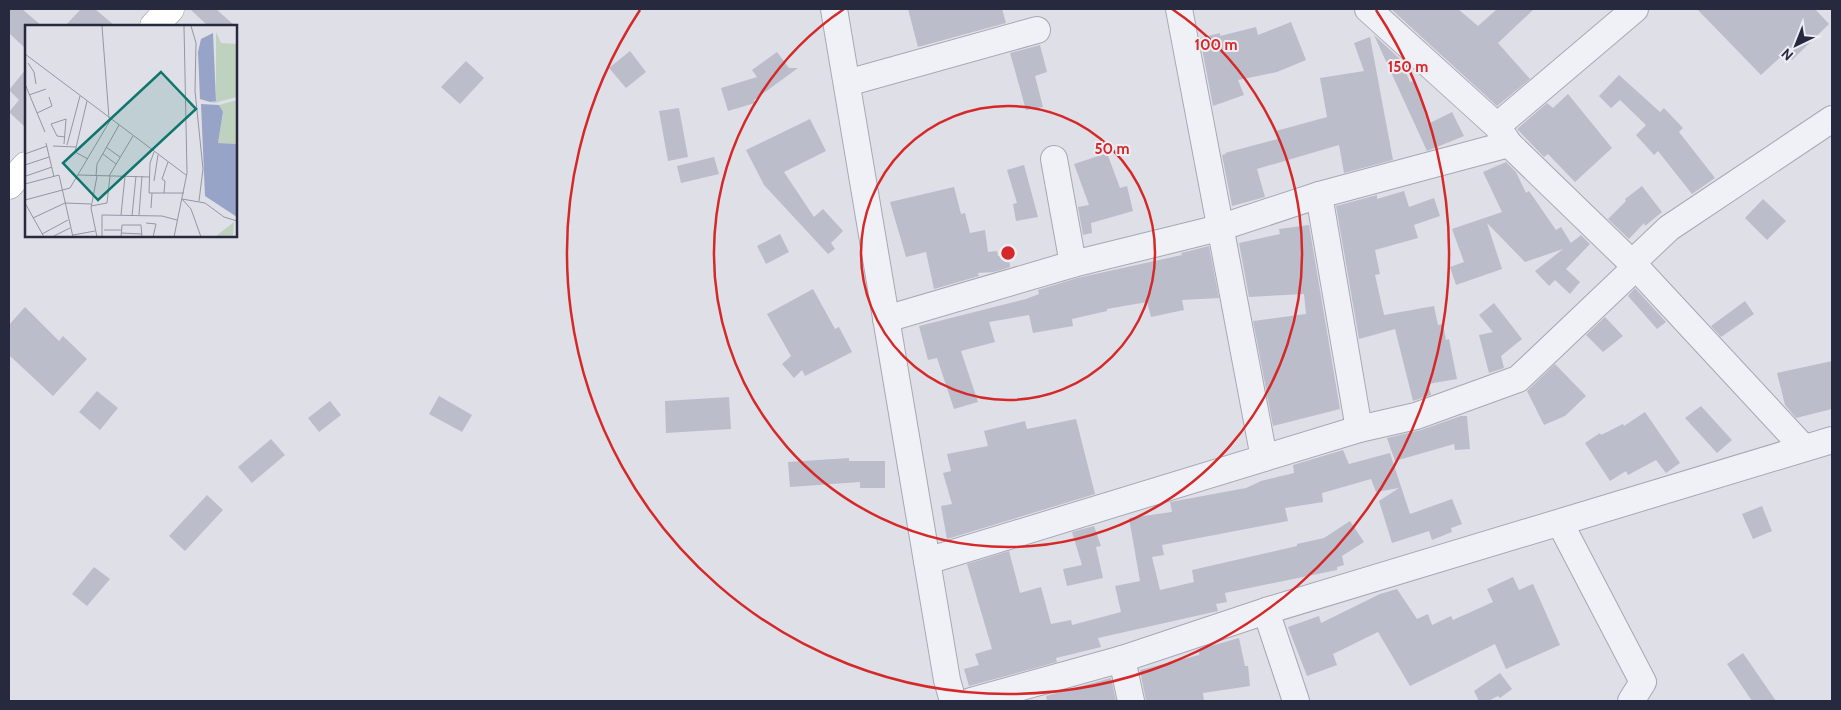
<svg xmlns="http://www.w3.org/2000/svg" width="1841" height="710" font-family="Cabin,sans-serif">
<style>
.building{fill:#bbbdca}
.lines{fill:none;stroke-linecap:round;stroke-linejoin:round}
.minor-casing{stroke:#a7a8b4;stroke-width:28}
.major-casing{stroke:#9da0b3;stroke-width:29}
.minor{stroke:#f0f1f6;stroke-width:26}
.major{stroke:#fff;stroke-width:28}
.ring{fill:none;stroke:#d62828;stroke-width:2.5}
.inset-road{fill:none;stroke:#9596a3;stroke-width:1}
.view{fill:#0f766e;fill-opacity:0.15;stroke:#0f766e;stroke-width:2.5}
.inset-edge{fill:none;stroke:#27293e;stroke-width:2.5}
.centre{fill:#d62828;stroke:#edeef5;stroke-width:2.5}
.ring-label{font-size:15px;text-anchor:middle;font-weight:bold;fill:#d62828;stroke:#edeef5;stroke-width:4;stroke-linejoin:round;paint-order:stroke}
</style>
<rect width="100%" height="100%" fill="#dedfe7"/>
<!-- building -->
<g class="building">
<polygon points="9,9 22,9 42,26 26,26 26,49 9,33"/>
<polygon points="81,9 95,9 115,26 65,26"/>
<polygon points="190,9 216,9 235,26 208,26"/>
<polygon points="908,9 1002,9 1006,23 918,47"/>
<polygon points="1391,9 1458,9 1478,26 1497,9 1534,9 1498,43 1530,79 1497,106"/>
<polygon points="1697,9 1815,9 1829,24 1792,60 1785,53 1761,75"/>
<polygon points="1291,22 1306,60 1277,72 1238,80 1244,95 1213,106 1200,38 1220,33 1220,36 1256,27 1258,35"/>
<polygon points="1374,35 1400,59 1410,82 1415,81 1428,124 1452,112 1464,136 1427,151"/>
<polygon points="1370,37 1393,160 1344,173 1339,145 1257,169 1265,197 1232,206 1222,155 1226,154 1225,153 1278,139 1276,131 1327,117 1320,78 1364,71 1354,43"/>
<polygon points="1040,45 1047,72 1035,76 1043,107 1026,110 1010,53"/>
<polygon points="630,51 646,72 626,88 609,68"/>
<polygon points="777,52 789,68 798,68 754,100 755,103 728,111 721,88 757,77 752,70"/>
<polygon points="466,61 484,78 460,104 441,87"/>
<polygon points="26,69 26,128 9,112 19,100 9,90"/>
<polygon points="1619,75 1660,112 1664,108 1683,128 1679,132 1715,178 1692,194 1658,151 1654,155 1636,135 1646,125 1620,100 1611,108 1599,96"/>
<polygon points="1568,94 1612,148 1575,182 1548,154 1544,157 1517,129 1547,103 1553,108"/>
<polygon points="679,108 688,157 668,161 659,111"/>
<polygon points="810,119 826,151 784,172 814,217 823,209 843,231 831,243 835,249 828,254 764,185 746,150"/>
<polygon points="1107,153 1120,188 1127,186 1133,211 1091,223 1092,233 1083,235 1078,207 1089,205 1074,164"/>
<polygon points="714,157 719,174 681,183 677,166"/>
<polygon points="1506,162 1516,172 1526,193 1529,191 1556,230 1561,227 1571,243 1581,235 1590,244 1566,269 1580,282 1570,294 1555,280 1549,286 1535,271 1563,249 1525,262 1487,223 1502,269 1456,285 1450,267 1464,262 1452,229 1502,212 1483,172"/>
<polygon points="1024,165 1038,217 1016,221 1013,204 1017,203 1007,170"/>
<polygon points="1642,186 1662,212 1645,226 1644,223 1629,239 1608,219 1626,201 1625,199"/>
<polygon points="954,187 961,214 965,213 970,233 985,230 988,252 997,251 998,256 1009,254 1010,267 994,272 978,273 979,276 934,289 926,252 906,257 890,202"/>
<polygon points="1404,191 1409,207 1434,198 1440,216 1414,225 1418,238 1375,250 1380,274 1375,275 1384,315 1434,306 1438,325 1443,324 1446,340 1449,339 1457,379 1428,384 1431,395 1413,401 1395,329 1359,339 1336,206 1377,195 1377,199"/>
<polygon points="1763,199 1786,221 1767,240 1745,218"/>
<polygon points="1309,225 1340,409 1273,426 1253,321 1306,314 1304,294 1249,297 1239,243 1280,234 1279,229"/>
<polygon points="780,234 789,252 766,264 757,246"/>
<polygon points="1209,246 1219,298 1182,300 1184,310 1151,317 1147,302 1107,309 1107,311 1072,319 1073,326 1033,333 1029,315 989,322 995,342 961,351 978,402 954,409 937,358 928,360 919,326 1026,299 1039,294 1038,290 1077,278 1182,255 1181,253"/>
<polygon points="1635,288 1666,322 1657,329 1628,296"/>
<polygon points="813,289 835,329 839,327 852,352 805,376 802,370 794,378 782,364 791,356 767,314"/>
<polygon points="1745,301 1754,314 1721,337 1711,326"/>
<polygon points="1494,303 1522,339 1501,356 1504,368 1489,373 1479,335 1493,332 1479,315"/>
<polygon points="25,307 59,341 63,336 87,359 53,396 9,355 9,325"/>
<polygon points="1605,317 1623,336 1603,352 1586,335"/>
<polygon points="1832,361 1832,409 1796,418 1785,405 1777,373"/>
<polygon points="1555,364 1586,396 1565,416 1544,425 1527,391"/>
<polygon points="97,391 118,408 100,430 79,412"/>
<polygon points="439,396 472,415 462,432 429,414"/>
<polygon points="729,397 731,429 666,433 665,401"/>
<polygon points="330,401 341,415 319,432 308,418"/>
<polygon points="1701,406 1732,440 1717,453 1685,418"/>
<polygon points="1645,412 1680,463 1666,473 1656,460 1628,475 1626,471 1610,481 1585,443 1600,433 1601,435 1623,424 1624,426"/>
<polygon points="1461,416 1467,416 1470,449 1455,450 1454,444 1395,461 1387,438 1421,430"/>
<polygon points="1076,419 1095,494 947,539 941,506 952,504 943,473 951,471 947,454 988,446 984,431 1025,421 1027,429"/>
<polygon points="271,439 285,455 252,483 238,467"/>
<polygon points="1343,450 1349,464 1390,453 1410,514 1452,499 1462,524 1451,528 1452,532 1432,540 1429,531 1392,543 1379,501 1399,488 1376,492 1371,479 1322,493 1323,502 1285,508 1288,521 1162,545 1164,555 1152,557 1160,590 1194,582 1192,570 1297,546 1297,544 1324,538 1350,521 1364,542 1342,556 1344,565 1337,567 1337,570 1225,593 1227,602 1216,604 1218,611 1098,638 1101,647 1056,658 1057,662 969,686 964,669 979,665 975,654 992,649 967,564 1009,551 1020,593 1041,587 1051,624 1071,620 1072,625 1121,612 1115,586 1140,581 1129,518 1172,512 1170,502 1246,488 1261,481 1294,473 1293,465"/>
<polygon points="849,458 849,461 885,461 885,488 860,488 860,482 790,487 788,462"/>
<polygon points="207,495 223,510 185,551 169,536"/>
<polygon points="1762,506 1772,531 1753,539 1742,514"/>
<polygon points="1094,526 1101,546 1096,547 1103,578 1067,586 1063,569 1082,565 1072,532"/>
<polygon points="94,567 110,579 87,606 72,594"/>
<polygon points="1513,577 1519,590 1533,584 1560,645 1506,669 1495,644 1410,686 1378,632 1333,654 1337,665 1307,676 1288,627 1319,616 1321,623 1380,594 1397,589 1417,619 1428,614 1432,625 1451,616 1453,620 1493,602 1487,589"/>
<polygon points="1239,638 1245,666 1248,666 1250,686 1203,693 1204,701 1146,701 1140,670 1199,655 1200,649"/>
<polygon points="1743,653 1776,701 1752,701 1727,664"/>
<polygon points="1500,673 1512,689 1500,698 1498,696 1488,701 1479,701 1474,691"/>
<polygon points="1111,678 1116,701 1047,701 1046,696"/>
</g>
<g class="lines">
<!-- minor casing -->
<g class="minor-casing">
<g id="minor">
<polyline points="834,9 947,680 953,701"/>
<polyline points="1179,9 1264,458"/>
<polyline points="1368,9 1497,126 1509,144 1636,267 1804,448"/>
<polyline points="847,83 1037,30"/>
<polyline points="1497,126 1635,9"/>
<polyline points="1054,159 1073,264"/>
<polyline points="1319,195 1359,429"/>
<polyline points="1631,264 1669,228 1832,119"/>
<polyline points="886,319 1073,264 1219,228 1319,195 1509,144"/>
<polyline points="1560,523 1643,682 1631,701"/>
<polyline points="927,561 1359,429 1416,416 1518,379 1636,267"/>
<polyline points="1266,611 1296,701"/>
<polyline points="1122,659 1131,701"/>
<polyline points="971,701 1122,659 1266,611 1832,440"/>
</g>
</g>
<!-- major casing -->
<g class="major-casing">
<g id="major">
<polyline points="154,26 170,9"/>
<polyline points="9,185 26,166"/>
</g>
</g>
<!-- minor -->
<use href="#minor" class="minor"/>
<!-- major -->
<use href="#major" class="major"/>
</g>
<!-- distance rings -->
<g class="ring">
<circle cx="1008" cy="253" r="147"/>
<path d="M1172 9A294 294 0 1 1 844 9"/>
<path d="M1376 10A441 441 0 1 1 640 10"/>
</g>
<!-- overview -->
<g transform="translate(25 25)">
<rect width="212" height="212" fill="#dedfe7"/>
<path d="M191,7L196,18L212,19V72L189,78L185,77L191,76ZM212,75V119L193,118L198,88L194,80ZM209,197L208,212H190Z" fill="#bfd1bf"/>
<path d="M188,8L191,76L185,77L175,74L173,27L176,14ZM176,79L194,80L198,87L193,118L212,119V192L180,171Z" fill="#98a3c8"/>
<path class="inset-road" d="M77,1L84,93M166,1L171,18L170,66L178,144L174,176M0,29L161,150M3,38L9,47L11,59M0,59L20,107M4,70L21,64M62,76L50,127L63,134M12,88L27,81L24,72M21,118L29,152M39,119L41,94L26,99L32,111L40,112M42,120L55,71M28,121L51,122M81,122L95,132M129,127L125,138L124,168H159M0,129L22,121M78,129L91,139M0,140L24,132M53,150L125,152M1,151L27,142M71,151L72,139L94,100M72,151L66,183L72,212M84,151L108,111M129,156L133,130M0,159L34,150L48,212M139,168L140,156L137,154L143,137M157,174L180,178L199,192L212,196M157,174L166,184L176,212M0,175L45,163L86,94M0,178L19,212M66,181L82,178L85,151M126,183L127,168M96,190L100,151M114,190L117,151M107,191L111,151M8,193L40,178L66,179M121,198L131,199L128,212M79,205H96M96,208L117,209M17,209L43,195M48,210L70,206M27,212L45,203M77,212V190L137,191L152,195M96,212L97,200H116L117,212M149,212L162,148L159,1"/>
<path class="view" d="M136,47L171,84L73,175L38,138Z"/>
<rect width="212" height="212" class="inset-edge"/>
</g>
<circle cx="1008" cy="253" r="8" class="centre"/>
<g class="ring-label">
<text x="1216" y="50">100 m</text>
<text x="1408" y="72">150 m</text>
<text x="1112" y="154">50 m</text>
</g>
<!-- border -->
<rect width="1841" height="710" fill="none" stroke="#27293e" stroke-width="20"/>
<!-- north arrow -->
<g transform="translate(1796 45) rotate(223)" stroke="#edeef5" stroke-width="4" paint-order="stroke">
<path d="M0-4L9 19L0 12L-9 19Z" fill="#27293e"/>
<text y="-8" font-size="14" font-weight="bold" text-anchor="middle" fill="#27293e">N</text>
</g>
</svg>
